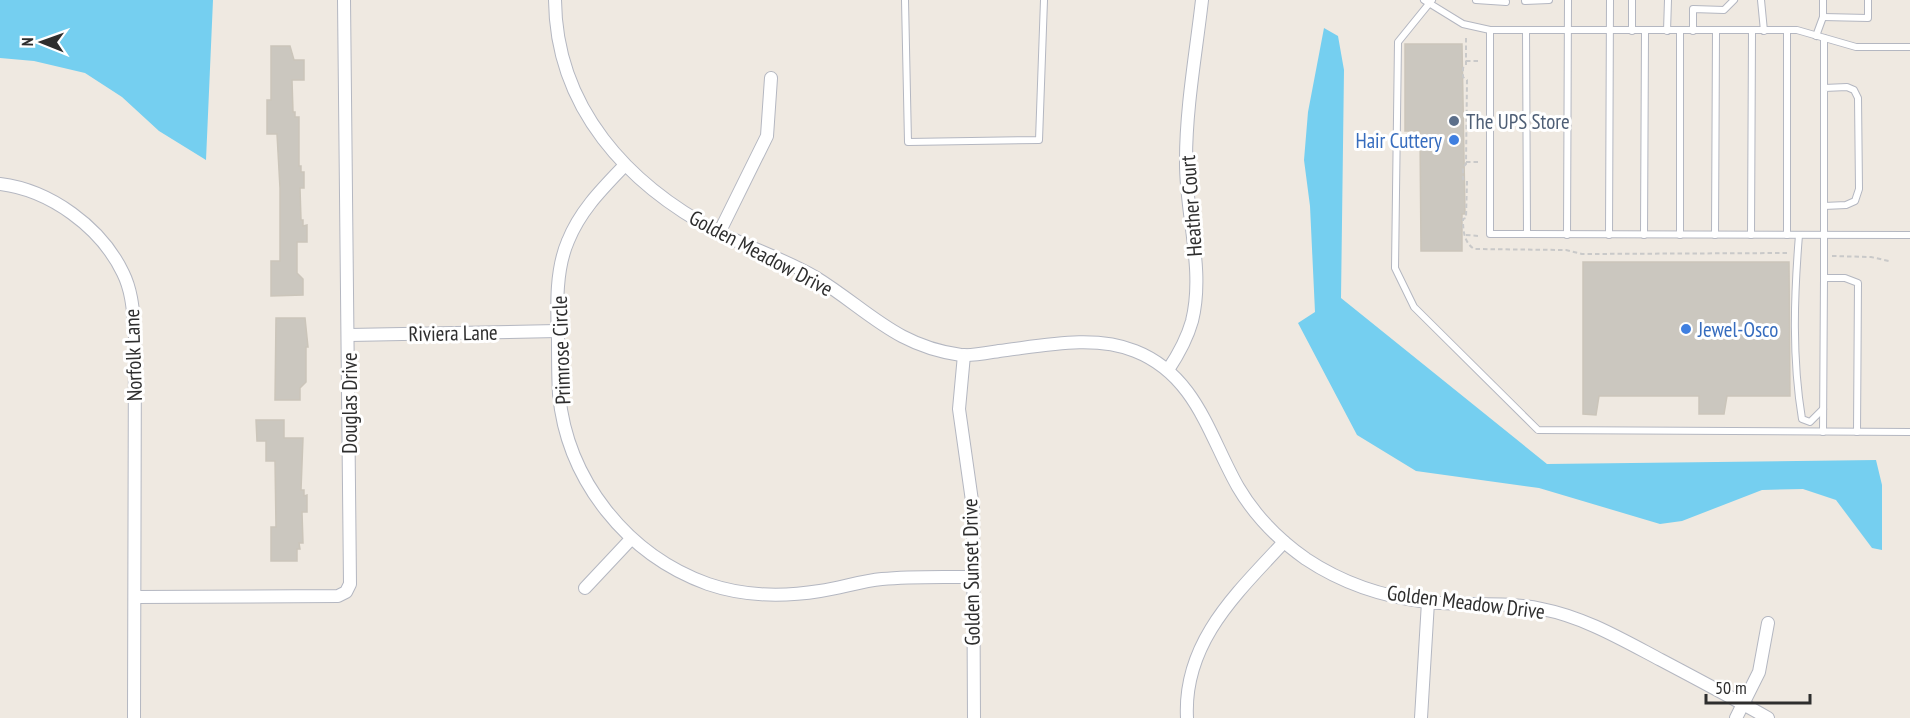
<svg xmlns="http://www.w3.org/2000/svg" width="1910" height="718" font-family="'PT Sans Narrow',sans-serif">
<style>
.water{fill:#75cff0}
.building{fill:#cbc7bf;stroke:#cbc5ba;stroke-width:1.5}
.lines{fill:none;stroke-linecap:round;stroke-linejoin:round}
.lane-casing{stroke:#b4b7c1;stroke-width:8}
.street-casing{stroke:#b4b7c1;stroke-width:14}
.path{stroke:#c9c9c9;stroke-width:2;stroke-dasharray:4.5 3;stroke-linecap:butt}
.lane{stroke:#fff;stroke-width:6}
.street{stroke:#fff;stroke-width:12}
.service-dot{fill:#5c6f8a;stroke:#fff;stroke-width:2}
.shop-dot{fill:#3f7fe0;stroke:#fff;stroke-width:2}
.labels{text-anchor:middle;dominant-baseline:central;stroke-width:6;stroke-linejoin:round;paint-order:stroke}
.service-label{font-size:21px;fill:#4e5e75;stroke:#fff;text-anchor:start}
.shop-label{font-size:21px;fill:#366cbe;stroke:#fff;text-anchor:end}
.street-label{font-size:21px;fill:#2e2e2e;stroke:#fff}
</style>
<rect width="100%" height="100%" fill="#efe9e1"/>
<!-- water -->
<g class="water">
<polygon points="0,0 213,0 206,160 159,131 122,97 85,73 34,61 0,58"/>
<polygon points="1324,28 1338,36 1344,70 1341,298 1547,464 1876,460 1882,485 1882,550 1872,548 1836,500 1803,489 1762,490 1682,521 1660,524 1539,488 1416,471 1357,435 1298,323 1315,312 1310,206 1304,160 1308,112"/>
</g>
<!-- building -->
<g class="building">
<polygon points="1405,44 1462,44 1465,214 1462,214 1462,251 1421,251 1420,131 1405,131"/>
<polygon points="271,46 290,46 294,60 304,60 304,80 292,80 293,112 295,112 295,117 299,117 299,166 301,166 301,172 304,172 304,188 300,188 301,220 303,220 303,226 307,225 307,242 297,242 297,273 303,279 303,295 271,296 271,261 280,261 280,188 277,134 267,134 267,100 271,100"/>
<polygon points="1583,262 1789,262 1790,396 1727,396 1724,414 1699,414 1699,396 1599,396 1596,415 1583,414"/>
<polygon points="276,318 305,318 308,347 306,347 306,382 300,388 300,400 275,400"/>
<polygon points="256,420 284,420 284,438 303,438 301,490 304,490 304,496 307,495 307,512 302,512 303,543 299,543 300,549 297,549 297,561 271,561 271,527 276,527 275,461 266,461 266,441 257,441"/>
</g>
<g class="lines">
<!-- lane casing -->
<g class="lane-casing">
<g id="lane">
<polyline points="905,0 908,142 1039,140 1044,0"/>
<polyline points="1424,0 1463,24 1490,30 1797,30 1856,47 1910,47"/>
<polyline points="1432,0 1398,42 1395,268 1414,307 1538,430 1910,432"/>
<polyline points="1476,0 1506,2"/>
<polyline points="1761,0 1764,31"/>
<polyline points="1525,1 1549,0"/>
<polyline points="1823,17 1868,18 1868,0"/>
<polyline points="1490,30 1490,234 1910,235"/>
<polyline points="1526,30 1527,234"/>
<polyline points="1787,30 1787,235"/>
<polyline points="1632,31 1632,0"/>
<polyline points="1667,31 1668,0"/>
<polyline points="1693,31 1693,9 1724,10 1734,0"/>
<polyline points="1816,36 1823,17 1823,0"/>
<polyline points="1824,38 1824,206 1846,205 1855,201 1859,189 1858,98 1854,90 1847,87 1824,88"/>
<polyline points="1567,235 1568,0"/>
<polyline points="1609,235 1610,0"/>
<polyline points="1644,235 1645,31"/>
<polyline points="1680,235 1680,31"/>
<polyline points="1715,235 1716,31"/>
<polyline points="1751,235 1752,31"/>
<path d="M1799,235C1794,297 1792,358 1802,419L1810,422L1823,409"/>
<polyline points="1824,278 1824,206"/>
<polyline points="1823,432 1824,278 1845,278 1858,283 1857,432"/>
</g>
</g>
<!-- street casing -->
<g class="street-casing">
<g id="street">
<path d="M555,0C556,108 628,185 718,232C749,248 784,259 815,277C867,309 895,346 961,355C973,356 987,353 999,351C1041,346 1094,334 1135,351C1196,375 1209,436 1238,487C1255,516 1279,540 1306,559C1342,583 1384,597 1427,602C1465,606 1504,601 1542,609C1584,617 1623,640 1661,660C1697,679 1733,698 1768,718"/>
<path d="M624,166C601,190 580,211 568,241C555,271 557,308 558,340C558,358 558,376 559,394C567,480 627,555 708,584C743,596 783,597 820,591C841,588 861,581 882,579C912,576 943,577 973,577"/>
<path d="M0,184C50,190 101,227 123,273C132,291 133,311 135,331L134,718"/>
<polyline points="719,233 767,136 771,78"/>
<polyline points="349,335 558,331"/>
<polyline points="964,355 959,409 973,508 974,718"/>
<path d="M1168,370C1178,355 1187,339 1192,321C1205,269 1185,213 1186,160C1186,107 1196,53 1202,0"/>
<polyline points="585,588 631,539"/>
<polyline points="135,597 338,596 346,592 350,584 344,0"/>
<path d="M1187,718C1183,642 1237,593 1284,542"/>
<polyline points="1421,718 1428,602"/>
<polyline points="1736,718 1759,672 1768,623"/>
</g>
</g>
<!-- path -->
<g class="path">
<path d="M1466,38V65L1463,68V77L1467,80L1466,164L1463,167V179L1467,181L1466,218L1463,219C1463,231 1464,242 1474,249L1566,250L1582,254L1788,253"/>
<polyline points="1466,61 1478,61"/>
<polyline points="1466,162 1478,162"/>
<polyline points="1466,235 1479,236"/>
<polyline points="1832,256 1871,257 1889,261"/>
</g>
<!-- lane -->
<use href="#lane" class="lane"/>
<!-- street -->
<use href="#street" class="street"/>
</g>
<!-- markers -->
<circle class="service-dot" cx="1454" cy="121" r="6"/>
<g class="shop-dot">
<circle cx="1454" cy="140" r="6"/>
<circle cx="1686" cy="329" r="6"/>
</g>
<g class="labels">
<!-- service labels -->
<g class="service-label">
<text x="1466" y="121">The UPS Store</text>
</g>
<!-- shop labels -->
<g class="shop-label">
<text x="1442" y="140">Hair Cuttery</text>
<text x="1698" y="329" text-anchor="start">Jewel-Osco</text>
</g>
<!-- street labels -->
<g class="street-label">
<text transform="translate(1191 206) rotate(-94)">Heather Court</text>
<text transform="translate(761 253) rotate(28)">Golden Meadow Drive</text>
<text transform="translate(453 333) rotate(-1)">Riviera Lane</text>
<text transform="translate(561 350) rotate(-92)">Primrose Circle</text>
<text transform="translate(133 355) rotate(-92)">Norfolk Lane</text>
<text transform="translate(349 403) rotate(-90)">Douglas Drive</text>
<text transform="translate(971 572) rotate(-91)">Golden Sunset Drive</text>
<text transform="translate(1466 602) rotate(7)">Golden Meadow Drive</text>
</g>
</g>
<!-- north arrow -->
<g transform="translate(42 42) rotate(271)" stroke="#ffffff" stroke-width="4.5" paint-order="stroke">
<path d="M0-4.5L10 22L0 15L-10 22Z" fill="#2e2e2e"/>
<text y="-9" font-size="16" font-weight="bold" text-anchor="middle" fill="#2e2e2e">N</text>
</g>
<!-- scale -->
<path d="M1706 694v9h104v-9" fill="none" stroke="#2e2e2e" stroke-width="3"/>
<text x="1715" y="694" font-size="18" fill="#2e2e2e" stroke="#ffffff" stroke-width="4.5" paint-order="stroke">50 m</text>
</svg>
